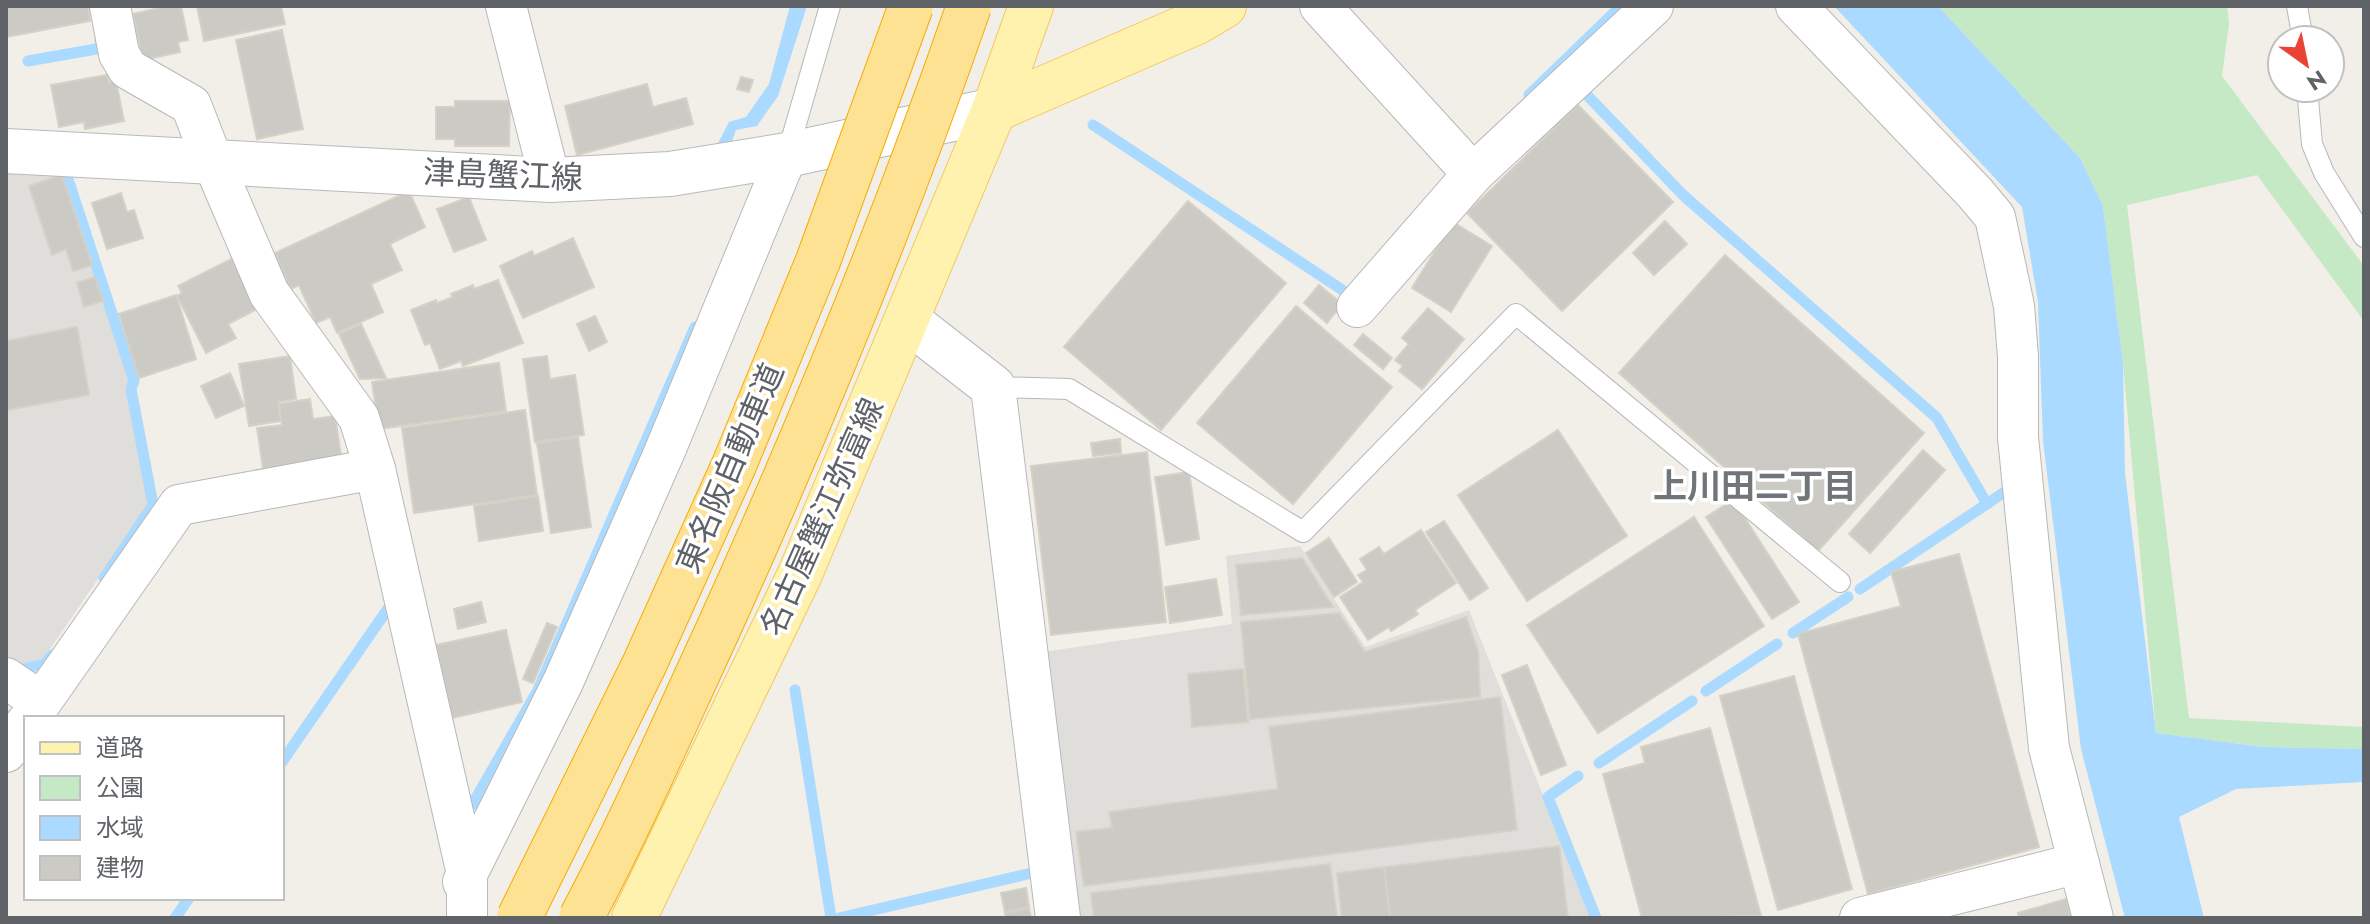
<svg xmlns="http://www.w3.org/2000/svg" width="2370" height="924" font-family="Jost,'Noto Sans JP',sans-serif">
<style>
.industrial{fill:#e0deda}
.green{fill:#c5e8c5}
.water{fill:#aadaff}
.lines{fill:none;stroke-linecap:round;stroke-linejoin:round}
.stream{stroke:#aadaff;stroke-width:11}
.building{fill:#cccac5;stroke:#d6d1c6;stroke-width:2}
.lane-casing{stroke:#b5b8bc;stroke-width:22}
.street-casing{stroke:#b5b8bc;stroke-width:42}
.secondary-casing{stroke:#b6babf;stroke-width:46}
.primary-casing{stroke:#f2c960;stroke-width:46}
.lane{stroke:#fff;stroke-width:20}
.street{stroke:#fff;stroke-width:40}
.secondary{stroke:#fff;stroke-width:44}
.primary{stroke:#fff2af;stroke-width:44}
.highway-bridge-casing{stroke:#f9ab00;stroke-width:46;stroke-linecap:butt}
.highway-bridge{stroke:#fde293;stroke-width:44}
.labels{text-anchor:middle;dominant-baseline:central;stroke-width:7;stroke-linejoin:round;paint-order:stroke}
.street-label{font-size:32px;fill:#5f6368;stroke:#fff}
.neighbourhood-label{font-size:34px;font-weight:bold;fill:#70757a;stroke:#fff}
</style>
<rect width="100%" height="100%" fill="#f1efe8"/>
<!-- industrial -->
<g class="industrial">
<polygon points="6,170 64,173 130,382 128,395 150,503 43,659 9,667 6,664"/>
<polygon points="1300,546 1365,647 1469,610 1592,918 1076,918 1043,652 1232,624 1226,556"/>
</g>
<!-- green -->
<polygon class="green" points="1938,6 2227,6 2229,24 2222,76 2364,266 2364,321 2257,175 2127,205 2189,718 2364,727 2364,749 2264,747 2156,733 2123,363 2103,206 2080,158"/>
<!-- water -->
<g class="water">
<polygon points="790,6 807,6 778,96 757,126 736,130 730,147 717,145 729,122 746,117 769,84"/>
<polygon points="1834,6 1938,6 2080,158 2103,206 2123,363 2125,473 2156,733 2264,747 2364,749 2364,782 2236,789 2179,817 2204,918 2125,918 2081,749 2043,441 2038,302 2022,207"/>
</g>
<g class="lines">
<!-- stream -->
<g class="stream">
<polyline points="28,61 102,48 100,40"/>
<polyline points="1585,93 1683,195 1937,418 1987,504"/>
<polyline points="1529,95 1621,6"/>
<polyline points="1093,125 1347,293"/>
<polyline points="68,179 134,381 131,389 153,505 104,578"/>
<polyline points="1860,589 2006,491"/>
<polyline points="1793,633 1848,597"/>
<polyline points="22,669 45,664 52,655"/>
<polyline points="795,690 831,918"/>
<polyline points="1706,691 1777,644"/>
<polyline points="282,762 387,610"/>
<polyline points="1599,763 1692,701"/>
<polyline points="1578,776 1548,797 1596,918"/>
<polyline points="472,805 538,690 695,327"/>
<polyline points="175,918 189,898"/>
<polyline points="839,918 1032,873"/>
</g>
</g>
<!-- building -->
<g class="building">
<polygon points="6,6 88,6 90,21 6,37"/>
<polygon points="168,6 181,6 188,40 178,42 180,52 143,60 133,14"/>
<polygon points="197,6 281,6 285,24 204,41"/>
<polygon points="282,30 303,129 257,139 236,40"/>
<polygon points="107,75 109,82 116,81 124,121 85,129 84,122 59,127 51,85"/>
<polygon points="741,77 753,80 749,92 737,89"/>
<polygon points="647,84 653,107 686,98 693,124 577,155 565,106"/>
<polygon points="455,101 510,101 509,146 455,146 455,139 436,139 436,107 455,107"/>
<polygon points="1578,105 1673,202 1562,311 1467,213"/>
<polygon points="62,175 92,265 73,271 66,249 52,255 29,186"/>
<polygon points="409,191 425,227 390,244 402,270 371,284 383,312 337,333 330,317 316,323 299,285 291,289 275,253"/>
<polygon points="121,193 127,212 134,210 143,238 107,249 92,203"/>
<polygon points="469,197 486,240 454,252 437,209"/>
<polygon points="1188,201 1286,283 1161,430 1064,347"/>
<polygon points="1665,221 1687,244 1654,275 1633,253"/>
<polygon points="1453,222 1492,246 1451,312 1412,288"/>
<polygon points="573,238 594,287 523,318 500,266 532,251 534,256"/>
<polygon points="1725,255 1924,433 1818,551 1619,373"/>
<polygon points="233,258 259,308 228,324 236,338 206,353 177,296 182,293 178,286"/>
<polygon points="95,277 103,301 84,307 77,283"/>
<polygon points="498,280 523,343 463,366 461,361 440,369 430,343 425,345 411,310 436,300 437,303 453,297 451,294 473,285 474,289"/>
<polygon points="1319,285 1342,304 1327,323 1304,303"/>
<polygon points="176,295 196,359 139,378 119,314"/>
<polygon points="1296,306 1392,387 1293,504 1197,423"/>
<polygon points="1428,308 1464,339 1422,389 1399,371 1403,366 1395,360 1409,344 1402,338"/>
<polygon points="595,316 607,342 589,351 577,324"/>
<polygon points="361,324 386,378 360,379 339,334"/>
<polygon points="77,327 89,395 6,410 6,341"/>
<polygon points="1363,334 1392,358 1383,369 1354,345"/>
<polygon points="290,356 296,399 278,402 281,421 249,426 239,364"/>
<polygon points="547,356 550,379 575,375 584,435 535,442 523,359"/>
<polygon points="499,363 506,411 379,429 372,382"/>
<polygon points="230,373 244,406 216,418 201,386"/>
<polygon points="310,399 313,419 335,416 341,455 263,468 257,428 282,425 279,404"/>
<polygon points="525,410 537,495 414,513 402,428"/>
<polygon points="1558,430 1627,536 1527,601 1458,495"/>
<polygon points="578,437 591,527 551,533 537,443"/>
<polygon points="1120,439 1121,453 1093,456 1091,443"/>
<polygon points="1923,450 1945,470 1870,553 1849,534"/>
<polygon points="1147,452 1166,622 1051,635 1031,466"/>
<polygon points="1189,472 1199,539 1166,545 1155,477"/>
<polygon points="538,496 543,531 479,541 474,506"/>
<polygon points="1733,500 1799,602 1772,619 1706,517"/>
<polygon points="1694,517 1764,626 1598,733 1527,625"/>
<polygon points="1444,521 1488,588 1470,600 1426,532"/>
<polygon points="1421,530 1456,583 1415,610 1418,614 1391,631 1389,627 1368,640 1340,597 1363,582 1358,575 1367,570 1360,559 1379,547 1384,554"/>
<polygon points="1329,538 1357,582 1334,597 1306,553"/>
<polygon points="1959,554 2039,847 1868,894 1798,634 1901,606 1891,572"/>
<polygon points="1302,558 1333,607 1241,615 1236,565"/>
<polygon points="1216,579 1222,615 1170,623 1165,587"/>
<polygon points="481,602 486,622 458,629 454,609"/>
<polygon points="1339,613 1365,652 1466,617 1478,651 1480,697 1250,719 1241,622"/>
<polygon points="547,623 557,627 533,683 523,679"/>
<polygon points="506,630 522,702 452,718 436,645"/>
<polygon points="1527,665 1566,765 1541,775 1502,675"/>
<polygon points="1243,669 1248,722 1192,727 1188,674"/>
<polygon points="1794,676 1852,889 1778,910 1720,696"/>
<polygon points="1500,697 1517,830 1084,886 1076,832 1112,828 1109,812 1278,789 1269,727"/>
<polygon points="1710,728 1761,916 1642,918 1603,774 1645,763 1641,747"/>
<polygon points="1559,846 1568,918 1390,918 1384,867"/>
<polygon points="1330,864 1337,918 1094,918 1091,893"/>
<polygon points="1384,867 1390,918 1342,918 1337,873"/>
<polygon points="1026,888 1029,907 1005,912 1001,893"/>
<polygon points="2066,899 2071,918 2019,918 2018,913"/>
<polygon points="1029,908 1031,918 1006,918 1005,913"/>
</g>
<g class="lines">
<!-- lane casing -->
<g class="lane-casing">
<g id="lane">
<polyline points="2297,6 2303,40"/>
<polyline points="2307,88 2312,144 2324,173 2364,237"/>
<polyline points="787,155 830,6"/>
<polyline points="993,387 1069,389 1303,532 1516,314 1840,582"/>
</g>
</g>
<!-- street casing -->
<g class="street-casing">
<g id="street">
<polyline points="110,6 119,54 128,69 191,105 213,162 269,293 359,418 375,469 467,874 467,918"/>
<polyline points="506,6 550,180"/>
<polyline points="1320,6 1473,174 1653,6"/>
<polyline points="1796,6 1975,193 1995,217 2014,306 2018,357 2018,437 2049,748 2093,918"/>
<polyline points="1357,307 1473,174"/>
<polyline points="6,678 41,702"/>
<polyline points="30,718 179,505 375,469"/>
<polyline points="6,752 26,723"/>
<polyline points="463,882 563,682 664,453 787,155"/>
<polyline points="1860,918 2079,863"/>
</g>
</g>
<!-- secondary casing -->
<g class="secondary-casing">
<g id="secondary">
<polyline points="6,151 550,180 670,174 787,155 994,110"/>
<polyline points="907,320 993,387 1058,918"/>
</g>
</g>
<!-- primary casing -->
<g class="primary-casing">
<g id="primary">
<polyline points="994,110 1197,22 1224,6"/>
<polyline points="634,918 800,574 994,110 1031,6"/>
</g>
</g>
<!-- lane -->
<use href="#lane" class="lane"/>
<!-- street -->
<use href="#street" class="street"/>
<!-- secondary -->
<use href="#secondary" class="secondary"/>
<!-- primary -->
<use href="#primary" class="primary"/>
<!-- highway-bridge casing -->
<g class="highway-bridge-casing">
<g id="highway-bridge">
<polyline points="519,918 644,665 734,465 818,261 911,6"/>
<path d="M581,918C630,826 672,729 716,634C809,429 895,220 969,6"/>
</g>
</g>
<!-- highway-bridge -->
<use href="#highway-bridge" class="highway-bridge"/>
</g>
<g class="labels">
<!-- street labels -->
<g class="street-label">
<text transform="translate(503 175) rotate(2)">津島蟹江線</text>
<text transform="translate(730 468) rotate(-67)">東名阪自動車道</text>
<text transform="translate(822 517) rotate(-66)">名古屋蟹江弥富線</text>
</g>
<!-- neighbourhood labels -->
<g class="neighbourhood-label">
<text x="1755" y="486">上川田二丁目</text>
</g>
</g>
<!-- border -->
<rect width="2370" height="924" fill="none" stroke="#5f6368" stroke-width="16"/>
<!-- legend -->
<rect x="24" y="716" width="260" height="184" fill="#ffffff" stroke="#bfc1c3" stroke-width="2"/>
<rect x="40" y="742" width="40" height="12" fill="#fff2af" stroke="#bfc1c3" stroke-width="2"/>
<text x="96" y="756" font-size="24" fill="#5f6368">道路</text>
<rect x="40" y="776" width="40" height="24" fill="#c5e8c5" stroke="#bfc1c3" stroke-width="2"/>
<text x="96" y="796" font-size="24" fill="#5f6368">公園</text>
<rect x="40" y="816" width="40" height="24" fill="#aadaff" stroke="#bfc1c3" stroke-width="2"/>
<text x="96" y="836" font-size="24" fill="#5f6368">水域</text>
<rect x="40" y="856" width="40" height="24" fill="#cccac5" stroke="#bfc1c3" stroke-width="2"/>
<text x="96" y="876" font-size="24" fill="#5f6368">建物</text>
<!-- north arrow -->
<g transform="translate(2306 64) rotate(147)"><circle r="38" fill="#ffffff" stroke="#bfc1c3" stroke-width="2"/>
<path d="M0-6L14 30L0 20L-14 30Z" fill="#ea4335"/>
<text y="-12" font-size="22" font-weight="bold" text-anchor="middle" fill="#5f6368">N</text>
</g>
</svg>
